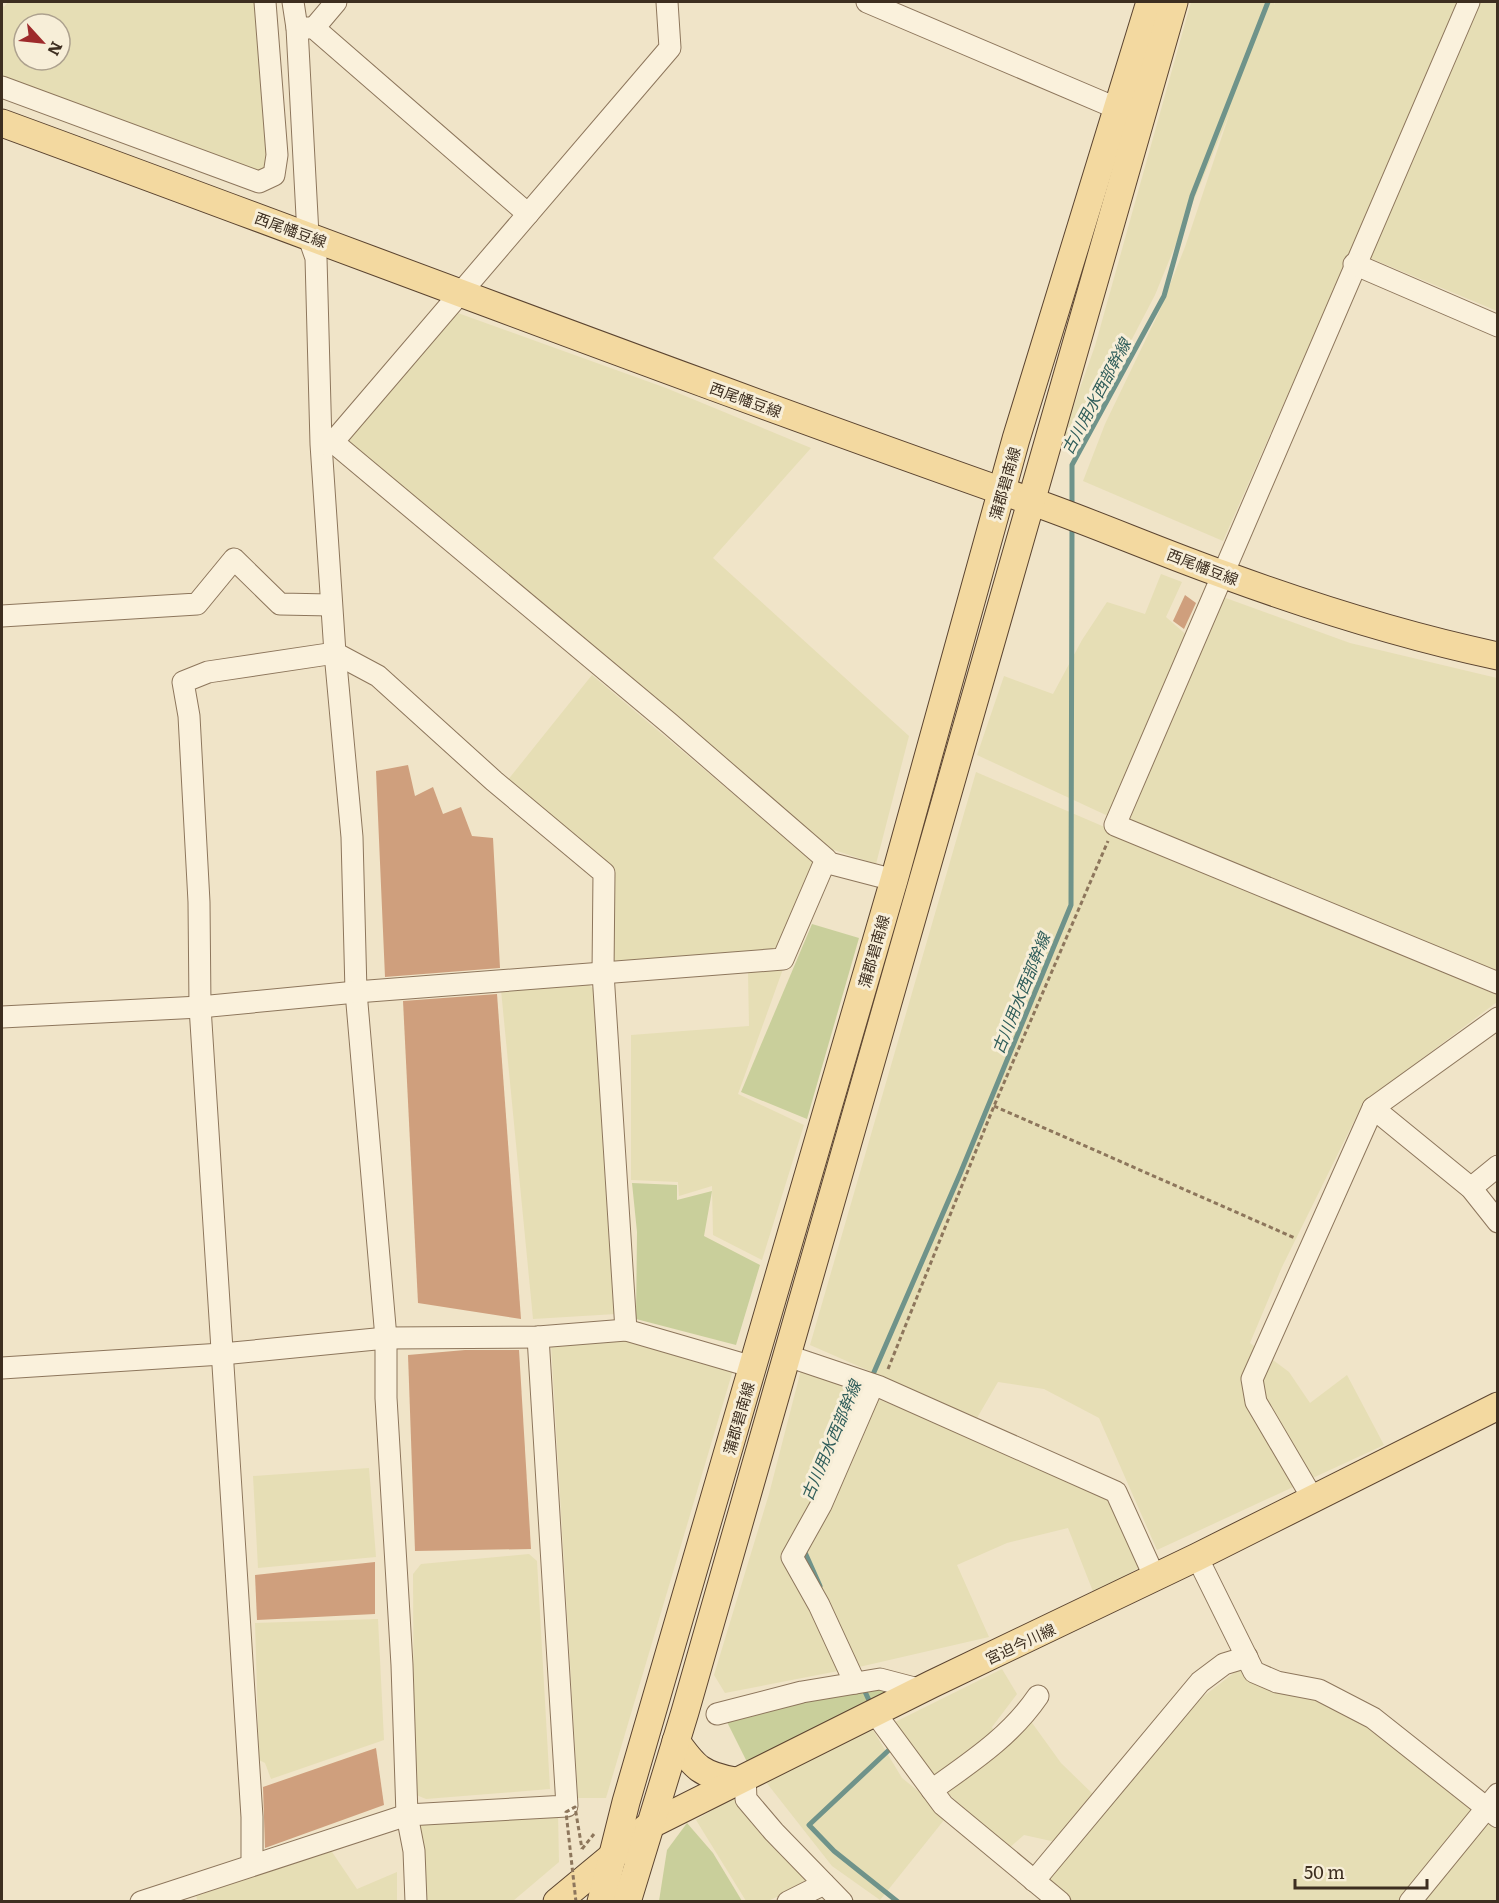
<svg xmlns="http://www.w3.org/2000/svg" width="1499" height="1903" font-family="Literata,'Noto Sans JP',serif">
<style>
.farmland{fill:#e6deb5;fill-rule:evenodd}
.green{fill:#c9cf9b}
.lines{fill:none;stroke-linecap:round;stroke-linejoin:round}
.stream{stroke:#6f938a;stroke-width:5}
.building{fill:#cf9f7d}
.minor-casing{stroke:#8d765c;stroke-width:23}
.major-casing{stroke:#5b4430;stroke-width:29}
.path{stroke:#8d765c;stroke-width:3;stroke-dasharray:4.5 3;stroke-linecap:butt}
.minor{stroke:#faf1dc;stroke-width:21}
.major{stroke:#f3d9a0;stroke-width:27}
.path-bridge{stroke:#8d765c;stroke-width:3;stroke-dasharray:4.5 3;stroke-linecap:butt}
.labels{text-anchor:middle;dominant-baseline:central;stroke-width:6;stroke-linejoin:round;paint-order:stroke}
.street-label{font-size:15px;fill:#3d2e20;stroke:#f7eed8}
.water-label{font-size:16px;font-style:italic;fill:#2f5d5a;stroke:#f7eed8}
</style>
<rect width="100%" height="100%" fill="#f0e4c8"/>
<!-- farmland -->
<g class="farmland">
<path d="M8,2H258L267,170L248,174L2,82V4L4,7ZM24,24H60V60H24Z"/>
<polygon points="1191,2 1274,2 1274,5 1275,2 1461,2 1223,541 1083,481 1105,424 1159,312 1185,247 1230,112 1155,295 1073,452 1060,444 1095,346"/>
<polygon points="1477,2 1497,2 1497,311 1365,256"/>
<polygon points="455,312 666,388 811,448 713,558 909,736 876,864 828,848 558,617 344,439"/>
<polygon points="1161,574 1182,582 1166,617 1190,638 1108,816 977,755 1004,676 1053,694 1082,640 1107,602 1145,614"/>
<polygon points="1223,597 1350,643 1497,678 1497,973 1127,822"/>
<polygon points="592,675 814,862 777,949 627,962 612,961 615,907 609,865 507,781"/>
<polygon points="976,772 1497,995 1497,1002 1363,1103 1282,1267 1250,1343 1289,1372 1310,1403 1347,1375 1384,1445 1157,1550 1099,1418 1044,1389 998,1382 977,1418 810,1345"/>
<polygon points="783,969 738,1094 804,1125 762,1260 713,1235 712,1186 679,1196 678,1182 631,1180 631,1035 749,1026 748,972"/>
<polygon points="588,984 598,993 616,1314 533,1319 501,990"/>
<polygon points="626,1336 733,1370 606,1798 578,1798 551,1345"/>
<polygon points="801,1370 1008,1449 1111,1496 1140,1567 1094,1594 1068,1528 1007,1543 957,1565 989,1637 859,1667 725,1693 714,1675 769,1494"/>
<polygon points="369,1468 376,1557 258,1568 253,1476"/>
<polygon points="529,1554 537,1561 550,1789 426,1799 414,1794 413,1574 421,1564"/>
<polygon points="378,1619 384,1740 271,1779 265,1763 259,1760 255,1623"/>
<polygon points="1243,1666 1368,1724 1478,1812 1405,1901 1073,1901 1055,1887 1049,1877 1196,1702"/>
<polygon points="1002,1669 1017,1694 992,1727 996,1736 932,1778 893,1723"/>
<polygon points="1030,1720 1061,1763 1097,1798 1060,1843 1024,1835 1009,1848 944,1790 1022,1733"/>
<polygon points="873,1730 902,1778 948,1815 880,1900 832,1866 766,1782 846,1740"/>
<polygon points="739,1794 812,1881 768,1901 746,1901 696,1820"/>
<polygon points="558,1811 559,1862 513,1901 425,1901 418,1819"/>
<polygon points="1487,1816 1497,1825 1497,1901 1421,1902"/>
<polygon points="330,1849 357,1889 397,1872 397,1901 198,1902 196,1896"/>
</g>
<!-- green -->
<g class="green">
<polygon points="812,924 859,938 807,1119 741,1092"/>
<polygon points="632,1183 677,1185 677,1200 712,1191 704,1236 760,1265 736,1345 636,1319 637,1232"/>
<polygon points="868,1684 892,1692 747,1762 726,1720"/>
<polygon points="687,1823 713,1853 742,1901 659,1901 667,1850"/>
</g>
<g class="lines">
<!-- stream -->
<g class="stream">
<polyline points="1072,508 1072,465 1164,296 1192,196 1268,2"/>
<polyline points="871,1379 960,1174 1071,905 1072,526"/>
<polyline points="803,1548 820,1586"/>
<polyline points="862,1685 872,1707"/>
<polyline points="887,1743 890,1749 809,1825 834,1851 898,1902"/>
</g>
</g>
<!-- building -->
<g class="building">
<polygon points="1185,595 1196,603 1184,629 1173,621"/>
<polygon points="408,765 415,796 433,787 443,814 461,807 472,836 493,838 500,968 385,977 376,771"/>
<polygon points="497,994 521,1319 418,1303 403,1001"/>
<polygon points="465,1350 519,1350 531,1549 415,1551 408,1355"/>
<polygon points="375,1562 375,1614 257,1620 255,1575"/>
<polygon points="376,1748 384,1805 265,1848 263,1787"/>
</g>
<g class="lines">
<!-- minor casing -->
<g class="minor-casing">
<g id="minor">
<polyline points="293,2 297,28 308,235 316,258 321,444 335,653 352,837 356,992 386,1338 386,1398 402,1665 407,1815 414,1851 416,1902"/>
<polyline points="867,2 1116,108"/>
<polyline points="1469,2 1115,825 1498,983"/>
<polyline points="297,28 314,28 528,214"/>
<polyline points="314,28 336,2"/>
<polyline points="2,87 259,182 274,175 277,155 265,2"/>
<polyline points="1354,264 1498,326"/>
<polyline points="322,444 333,442 670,48 667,2"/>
<polyline points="2,616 197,604 234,559 280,604 331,605"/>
<polyline points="825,862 894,880"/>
<polyline points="2,1017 200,1007 356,992 783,959 826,859 669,723 333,442"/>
<polyline points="1373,1108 1471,1188 1498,1222"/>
<polyline points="1471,1188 1498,1166"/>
<polyline points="785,1355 880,1387 1116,1492 1155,1578"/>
<polyline points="2,1368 222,1354 386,1338 538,1337 626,1330 753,1367"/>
<polyline points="1313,1499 1256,1402 1252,1379 1373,1108 1498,1018"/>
<polyline points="1197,1557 1254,1672 1277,1682 1319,1690 1373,1718 1498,1817"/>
<polyline points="855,1683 819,1605 792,1557 821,1505 873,1385"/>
<polyline points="875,1713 943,1805 1060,1902"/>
<polyline points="717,1714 802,1692 880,1679 922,1690"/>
<polyline points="745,1776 746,1799 774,1832 842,1902"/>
<path d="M932,1790C971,1762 1010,1737 1038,1696"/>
<polyline points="252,1864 252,1817 200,1007 199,902 189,716 183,682 208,672 335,653 378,676 494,781 604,873 603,973 626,1330"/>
<polyline points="1034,1881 1200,1682 1224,1664 1247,1657"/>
<polyline points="141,1902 407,1815 567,1806 538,1337"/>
<polyline points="788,1902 824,1884"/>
<polyline points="1410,1902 1498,1794"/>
</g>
</g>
<!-- major casing -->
<g class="major-casing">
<g id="major">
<path d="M2,123C346,249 689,381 1036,503C1098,525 1160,552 1222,574C1312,607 1404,636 1498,656"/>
<path d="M676,1741C695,1768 702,1775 735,1781"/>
<polyline points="557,1902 650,1825 932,1684 1197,1557 1498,1406"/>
<polyline points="601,1902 626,1802 894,880 1016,439 1150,2"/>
<polyline points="627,1902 685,1712 1174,2"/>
</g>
</g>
<!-- path -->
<g class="path">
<polyline points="994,1106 1295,1238"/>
<polyline points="888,1369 994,1106 1108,841"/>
<polyline points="582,1849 594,1834"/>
</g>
<!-- minor -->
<use href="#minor" class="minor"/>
<!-- major -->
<use href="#major" class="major"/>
<!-- path-bridge -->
<polyline class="path-bridge" points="576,1902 566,1812 575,1807 582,1849"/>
</g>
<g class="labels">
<!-- street labels -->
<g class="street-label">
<text transform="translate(291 229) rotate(20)">西尾幡豆線</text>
<text transform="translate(746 399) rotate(20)">西尾幡豆線</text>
<text transform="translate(1004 483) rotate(-74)">蒲郡碧南線</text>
<text transform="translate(1203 566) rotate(21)">西尾幡豆線</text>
<text transform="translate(873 951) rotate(-74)">蒲郡碧南線</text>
<text transform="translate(738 1418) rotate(-74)">蒲郡碧南線</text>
<text transform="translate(1020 1643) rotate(-25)">宮迫今川線</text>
</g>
<!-- water labels -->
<g class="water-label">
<text transform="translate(1095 396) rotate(-62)">古川用水西部幹線</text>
<text transform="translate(1020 993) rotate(-68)">古川用水西部幹線</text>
<text transform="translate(830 1440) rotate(-67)">古川用水西部幹線</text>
</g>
</g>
<!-- border -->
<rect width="1499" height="1903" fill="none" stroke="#3d2e20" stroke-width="6"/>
<!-- north arrow -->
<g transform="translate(42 42) rotate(117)"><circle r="28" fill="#f7eed8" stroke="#ada18e" stroke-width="1.5"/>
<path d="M0-4.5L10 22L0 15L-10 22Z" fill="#9e2a2b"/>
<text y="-9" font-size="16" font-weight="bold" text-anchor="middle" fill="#3d2e20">N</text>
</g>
<!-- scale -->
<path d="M1295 1879v9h132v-9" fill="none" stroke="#3d2e20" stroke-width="3"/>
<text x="1304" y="1879" font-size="18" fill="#3d2e20" stroke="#f7eed8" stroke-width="4.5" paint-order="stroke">50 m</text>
</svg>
